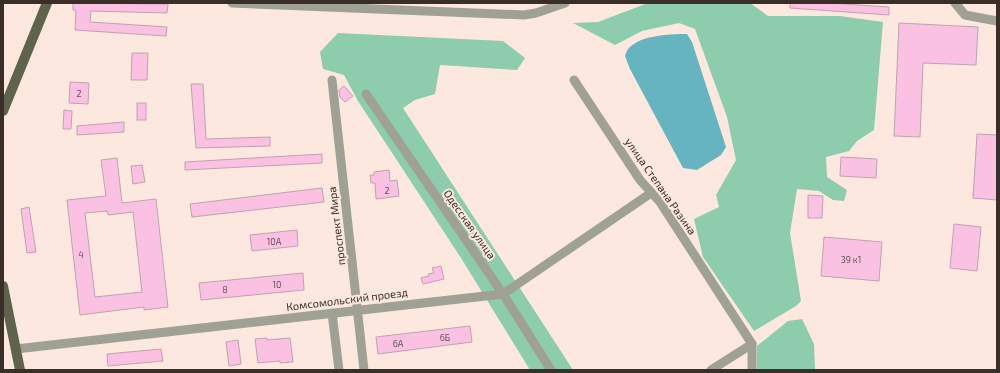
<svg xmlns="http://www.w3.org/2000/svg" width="1000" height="373" font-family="'Exo 2',sans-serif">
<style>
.forest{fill:#8dccac}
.water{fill:#66b4c0}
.building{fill:#fbc1e2;stroke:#c0a2b2;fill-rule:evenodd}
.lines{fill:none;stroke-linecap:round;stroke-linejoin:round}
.minor{stroke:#9fa194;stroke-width:9}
.major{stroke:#60634c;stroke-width:10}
.labels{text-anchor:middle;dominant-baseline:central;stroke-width:4;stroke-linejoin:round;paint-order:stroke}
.number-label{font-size:9px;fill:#6a5356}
.street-label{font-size:11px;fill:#3a2e28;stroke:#fce8de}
</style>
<rect width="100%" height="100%" fill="#fce8de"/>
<!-- forest -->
<g class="forest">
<polygon points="648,3 750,3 768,16 840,16 883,22 874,130 857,141 849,151 826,157 827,177 847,190 844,201 833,200 819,191 797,189 790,233 801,301 796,306 754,331 703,257 694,219 719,207 716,195 736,160 727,117 695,29 679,23 642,31 615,45 573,23 598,22"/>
<polygon points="338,33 503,41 525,58 517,70 440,65 435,94 415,100 403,108 573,370 530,370 461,258 358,101 344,75 323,69 320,52"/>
<polygon points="802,319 814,344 815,370 757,370 757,346 788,321"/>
</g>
<!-- water -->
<path class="water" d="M687,34L692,42L726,147L721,155L697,170L683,168L630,69L625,56C626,53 627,50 629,48C641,35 670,34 687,34Z"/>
<!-- building -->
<g class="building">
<polygon points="73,3 168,4 167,13 91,11 90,22 167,27 166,36 75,30 76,10 73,10"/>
<polygon points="790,3 830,3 889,7 889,15 790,8"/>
<polygon points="899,23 978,27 976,65 923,63 920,137 894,136"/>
<polygon points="132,53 148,53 147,80 131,80"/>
<polygon points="70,82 89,83 88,104 69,103"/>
<polygon points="191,84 203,84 206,139 270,137 270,146 196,148"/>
<polygon points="344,86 353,96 345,102 340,97 339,90"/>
<rect x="137" y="103" width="9" height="17"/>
<polygon points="64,110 72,111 71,129 63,129"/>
<polygon points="124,122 124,132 77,135 77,126"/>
<polygon points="977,134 997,135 997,200 973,198"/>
<polygon points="322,154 322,163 185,170 185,162"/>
<polygon points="841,157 877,159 876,178 840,176"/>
<path d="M117,158L122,203L156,199L168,307L144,310V307L80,315L67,200L106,196L101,160ZM107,211L108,215L133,212L142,292L95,297L85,213Z"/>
<polygon points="142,165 145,182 133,184 131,166"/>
<polygon points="389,170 390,181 397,180 399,196 376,199 375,183 371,183 370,175 374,175 374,172"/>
<polygon points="322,188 324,202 192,217 190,204"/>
<polygon points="808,195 823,196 822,218 808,218"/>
<polygon points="29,207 36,252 27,253 21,209"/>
<polygon points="954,224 981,227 977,271 950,268"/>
<polygon points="297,230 298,246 252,251 250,235"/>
<polygon points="824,237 882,242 879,281 821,276"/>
<polygon points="441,266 444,279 423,284 421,278 429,276 428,274 434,273 432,268"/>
<polygon points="303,273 304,290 201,300 199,283"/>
<polygon points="470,326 472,342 378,354 376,337"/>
<polygon points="267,338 267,340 290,338 293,362 280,363 280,361 258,363 255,339"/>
<polygon points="238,340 241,364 229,366 226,342"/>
<polygon points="161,349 163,361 108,366 107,354"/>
</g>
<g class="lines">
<!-- minor -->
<g class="minor">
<polyline points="232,3 524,15 536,13 565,3"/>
<polyline points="955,3 965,15 997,21"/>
<polyline points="332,80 364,370"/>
<polyline points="574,80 640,180 660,202 752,344 752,370"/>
<polyline points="366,94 503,294 551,370"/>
<polyline points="332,313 339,370"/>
<polyline points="16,349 503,294 651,193"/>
<polyline points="711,370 752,344"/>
</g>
<!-- major -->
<g class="major">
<polyline points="3,111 47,3"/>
<polyline points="3,286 20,370"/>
</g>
</g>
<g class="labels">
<!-- number labels -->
<g class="number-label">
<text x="79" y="93">2</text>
<text x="387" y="190">2</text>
<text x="274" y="241">10А</text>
<text x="81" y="254">4</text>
<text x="851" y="259">39 к1</text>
<text x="277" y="284">10</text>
<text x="225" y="289">8</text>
<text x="445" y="337">6Б</text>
<text x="398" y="343">6А</text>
</g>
<!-- street labels -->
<g class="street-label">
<text transform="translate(661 186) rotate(55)">улица Степана Разина</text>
<text transform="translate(470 224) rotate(55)">Одесская улица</text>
<text transform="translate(336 226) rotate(-97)">проспект Мира</text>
<text transform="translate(347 299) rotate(-7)">Комсомольский проезд</text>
</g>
</g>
<!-- border -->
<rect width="1000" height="373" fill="none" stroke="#3a2e28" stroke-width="8"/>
</svg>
